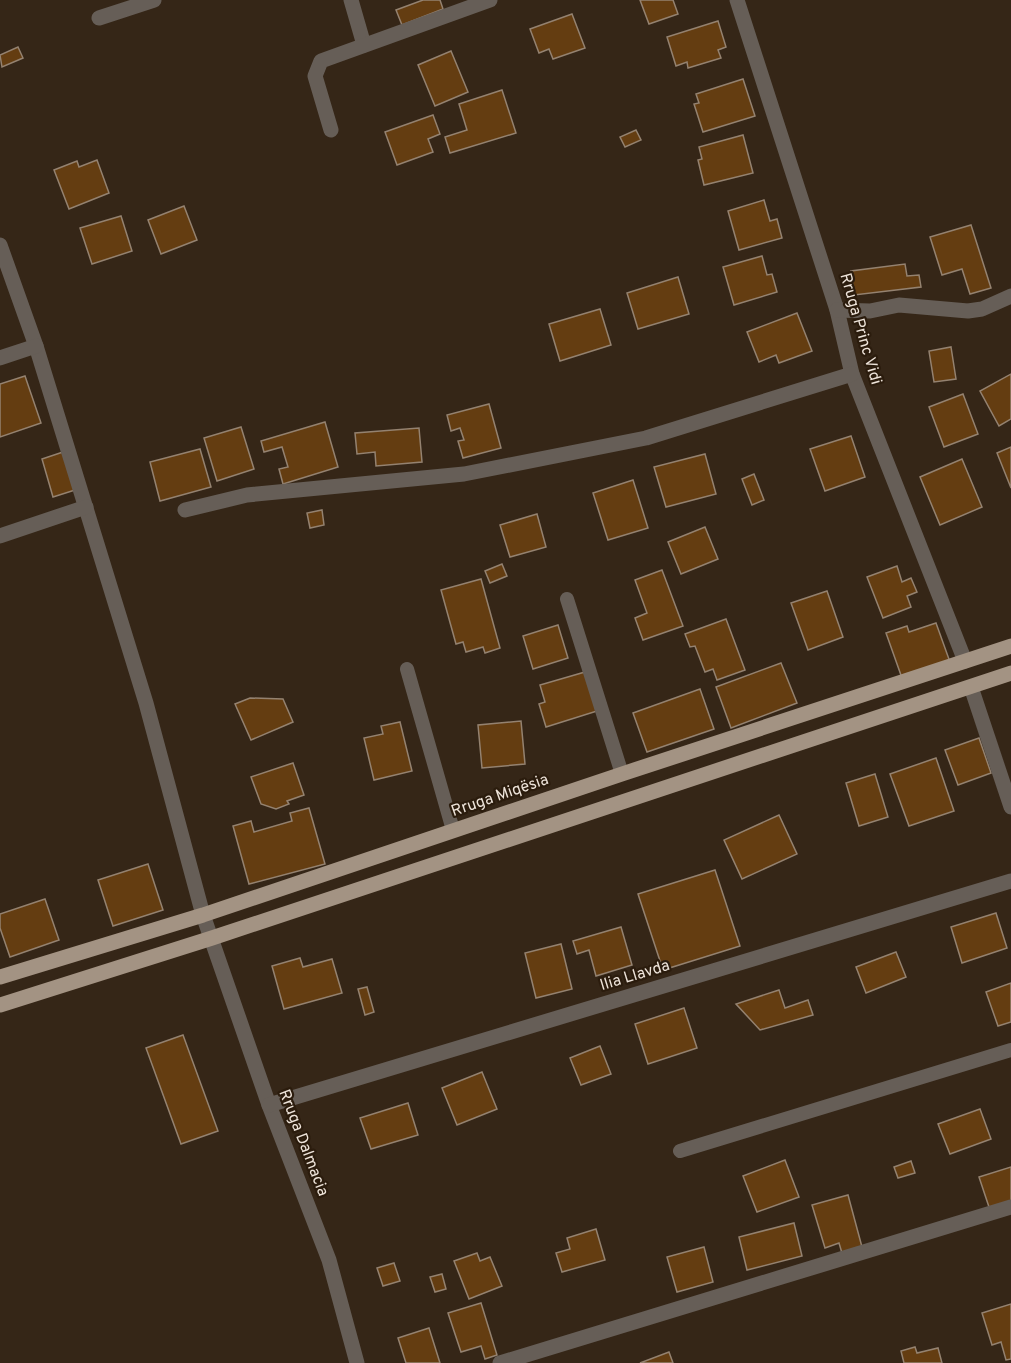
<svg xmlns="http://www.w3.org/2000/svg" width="1011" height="1363" font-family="Overpass,sans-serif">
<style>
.building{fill:#643d11;stroke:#948270;stroke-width:1.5}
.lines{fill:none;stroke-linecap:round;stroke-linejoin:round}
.lane{stroke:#665e57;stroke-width:14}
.street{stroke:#665e57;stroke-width:15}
.primary{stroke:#a39383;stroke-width:15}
.labels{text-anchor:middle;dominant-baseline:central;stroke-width:4.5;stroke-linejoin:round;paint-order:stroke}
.street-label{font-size:16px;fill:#eee4da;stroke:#2b1c0d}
</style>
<rect width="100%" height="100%" fill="#352617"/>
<!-- building -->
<g class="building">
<polygon points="423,0 440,0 443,9 402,25 396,10"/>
<polygon points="640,0 673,0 678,14 649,24"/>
<polygon points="572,14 585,48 553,59 549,49 539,53 530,29"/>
<polygon points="718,21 726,47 718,50 721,58 688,68 687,62 676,66 667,37"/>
<polygon points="18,47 23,58 2,67 0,55"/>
<polygon points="451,51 468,92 435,106 418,65"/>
<polygon points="743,79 755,116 703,132 694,104 699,103 696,94"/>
<polygon points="502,90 516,133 450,153 445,137 467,130 459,104"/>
<polygon points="433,115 440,134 428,139 433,152 397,165 385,132"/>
<polygon points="636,130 641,140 625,147 620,137"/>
<polygon points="743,135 753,173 704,185 698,160 702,159 699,147"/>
<polygon points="97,160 109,193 69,209 54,170 77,161 79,167"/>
<polygon points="764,200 770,221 777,219 782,238 739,250 728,211"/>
<polygon points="184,206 197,240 161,254 148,220"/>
<polygon points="121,216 132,251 92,264 80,228"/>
<polygon points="971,225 991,288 970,294 962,269 942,275 930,237"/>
<polygon points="762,256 767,275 772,274 777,292 734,305 723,267"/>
<polygon points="905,264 907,276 919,275 921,287 854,295 851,271"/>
<polygon points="678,277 689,314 638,329 627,293"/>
<polygon points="600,309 611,345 560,361 549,324"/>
<polygon points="797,313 812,351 779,363 776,355 759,362 747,332"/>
<polygon points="951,347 956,379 934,382 929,351"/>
<polygon points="1011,374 1011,419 999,426 980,391"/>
<polygon points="25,376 41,423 0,437 0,384"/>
<polygon points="963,394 978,434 944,447 929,407"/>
<polygon points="489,404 501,448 463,458 458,441 464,440 460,428 451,431 447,415"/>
<polygon points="325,422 338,467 283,484 279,469 288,467 282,447 264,452 261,441"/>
<polygon points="241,427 254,469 217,481 204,438"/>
<polygon points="419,428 422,462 376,466 375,452 357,454 355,433"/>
<polygon points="851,436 865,477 825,491 810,449"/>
<polygon points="1011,447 1011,488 997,453"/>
<polygon points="200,449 211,487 160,501 150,462"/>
<polygon points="63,452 75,490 53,497 42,459"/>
<polygon points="705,454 716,494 666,507 654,467"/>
<polygon points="962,459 982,507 940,525 920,477"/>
<polygon points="754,474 764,500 752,505 742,479"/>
<polygon points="633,480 648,528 608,540 593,493"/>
<polygon points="322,510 324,525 310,528 307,513"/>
<polygon points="537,514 546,547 510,557 500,525"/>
<polygon points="705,527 718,559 681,574 668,542"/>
<polygon points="502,564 507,576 490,583 485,571"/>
<polygon points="897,566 902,582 911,578 917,592 907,596 911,607 883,618 867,577"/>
<polygon points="662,570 683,626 643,640 635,618 647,613 635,580"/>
<polygon points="481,579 500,648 485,653 483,647 466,652 463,642 456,644 441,590"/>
<polygon points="827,591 843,637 808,650 791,603"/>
<polygon points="726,619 745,670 717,680 713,669 705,672 695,646 690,647 685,634"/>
<polygon points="936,623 950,662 902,678 886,633 907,626 909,632"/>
<polygon points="558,625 568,658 533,669 523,636"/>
<polygon points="781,663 797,703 731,728 716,687"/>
<polygon points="585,672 597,711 546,727 539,704 545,702 540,685"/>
<polygon points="700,689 714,729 647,752 633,713"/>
<polygon points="250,698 283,699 293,722 251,740 235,704"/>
<polygon points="521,721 525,764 482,768 478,725"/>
<polygon points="400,722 412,771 374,780 364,738 383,734 381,726"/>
<polygon points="979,738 991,773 958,785 945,750"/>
<polygon points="936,758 954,811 909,826 890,774"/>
<polygon points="293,763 304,795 287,801 289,804 276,809 261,804 251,777"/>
<polygon points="875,774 888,817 859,826 846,783"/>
<polygon points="309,808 325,864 249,884 233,826 251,821 254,832 292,821 290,813"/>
<polygon points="779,815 797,854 742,879 724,840"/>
<polygon points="148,864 163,910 113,926 98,880"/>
<polygon points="715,870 740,946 663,970 638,894"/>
<polygon points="45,899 59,940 10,957 0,928 0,914"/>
<polygon points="996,913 1007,948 962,963 951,927"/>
<polygon points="621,927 632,965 596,976 589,950 577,954 573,941"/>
<polygon points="561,944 572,989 536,998 525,953"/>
<polygon points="896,952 906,977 866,993 856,967"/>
<polygon points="300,958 303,967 332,959 342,993 284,1009 272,966"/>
<polygon points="1011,983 1011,1022 998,1026 986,992"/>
<polygon points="367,987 374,1012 365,1015 358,989"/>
<polygon points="779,990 785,1008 808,1000 813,1015 760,1030 736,1004"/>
<polygon points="684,1008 697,1048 648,1064 635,1024"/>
<polygon points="183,1035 218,1131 181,1144 146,1048"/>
<polygon points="600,1046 611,1074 581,1085 570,1058"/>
<polygon points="482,1072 497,1109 457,1125 442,1088"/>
<polygon points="408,1103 418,1135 371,1149 360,1118"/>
<polygon points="980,1109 991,1139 950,1154 938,1124"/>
<polygon points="785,1160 799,1197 757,1212 743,1176"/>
<polygon points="911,1161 915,1173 898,1178 894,1167"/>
<polygon points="1011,1167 1011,1203 990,1210 979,1177"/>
<polygon points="848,1195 862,1247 842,1253 839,1243 825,1248 812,1205"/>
<polygon points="794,1223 802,1256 747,1270 739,1237"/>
<polygon points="596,1229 605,1260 562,1272 556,1253 570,1249 567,1238"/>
<polygon points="704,1247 713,1282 677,1292 667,1257"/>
<polygon points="477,1253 480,1261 490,1257 502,1286 469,1299 454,1261"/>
<polygon points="394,1263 400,1281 383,1286 377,1268"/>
<polygon points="442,1274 446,1289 435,1292 430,1277"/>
<polygon points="481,1303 497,1355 485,1359 481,1346 461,1352 448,1313"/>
<polygon points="1011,1304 1011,1359 1006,1360 1001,1342 992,1345 982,1313"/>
<polygon points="429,1328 440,1363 406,1363 398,1338"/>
<polygon points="915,1347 917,1353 938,1348 942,1363 904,1363 901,1351"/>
<polygon points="669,1352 673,1363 640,1363"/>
</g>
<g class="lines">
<!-- lane -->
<g class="lane">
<polyline points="567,599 622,774"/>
<polyline points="407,669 453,830"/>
<polyline points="680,1151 1011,1050"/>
</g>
<!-- street -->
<g class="street">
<polyline points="351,0 364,45"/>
<polyline points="737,0 837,310 852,374 965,661"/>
<polyline points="99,18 154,0"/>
<polyline points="331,130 315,76 321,61 490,0"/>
<polyline points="0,245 36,346 146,703 203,915 269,1105 329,1260 357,1363"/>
<polyline points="837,310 870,311 899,305 968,311 982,309 1011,296"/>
<polyline points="0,358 36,346"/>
<polyline points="185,510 247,495 464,474 646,438 852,374"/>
<polyline points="0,536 86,507"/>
<polyline points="971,687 1011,807"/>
<polyline points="269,1105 1011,881"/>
<polyline points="500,1363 1011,1207"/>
</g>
<!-- primary -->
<g class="primary">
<polyline points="0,977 203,915 622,774 1011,646"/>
<polyline points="0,1005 212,938 1011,673"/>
</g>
</g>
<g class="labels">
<!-- street labels -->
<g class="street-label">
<text transform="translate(860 329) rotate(74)">Rruga Princ Vidi</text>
<text transform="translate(500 796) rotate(-19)">Rruga Miqësia</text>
<text transform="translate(635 976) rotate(-17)">Ilia Llavda</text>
<text transform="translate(303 1143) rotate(69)">Rruga Dalmacia</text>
</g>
</g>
</svg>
